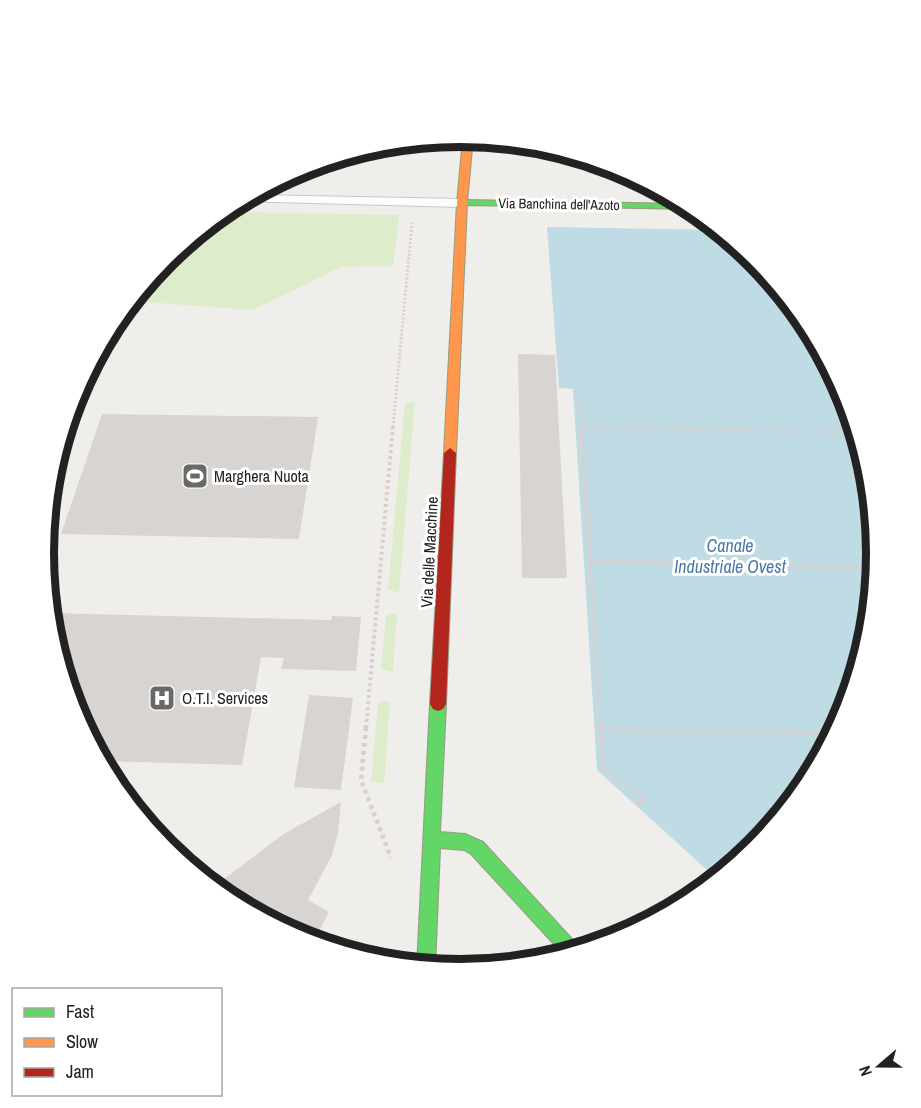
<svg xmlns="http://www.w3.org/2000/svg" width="921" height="1108" font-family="'Archivo Narrow',sans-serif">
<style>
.grass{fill:#ddeccb}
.water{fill:#bfdbe3}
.building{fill:#d7d4d2}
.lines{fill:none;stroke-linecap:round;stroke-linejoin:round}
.lane-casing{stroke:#c9c8c7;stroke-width:2}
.fast-casing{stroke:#999a82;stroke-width:2}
.slow-casing{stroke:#999a82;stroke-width:2}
.jam-casing{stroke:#999a82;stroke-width:2}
.path-far2{stroke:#dccecd;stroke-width:3;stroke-dasharray:2 2;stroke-linecap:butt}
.path-far1{stroke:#dccecd;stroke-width:4;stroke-dasharray:3 3;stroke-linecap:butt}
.path{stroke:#dccecd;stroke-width:4.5;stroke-dasharray:4 4;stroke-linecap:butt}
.lane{fill:#fdfcfc;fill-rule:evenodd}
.fast{fill:#63d668;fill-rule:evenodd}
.slow{fill:#ff974d;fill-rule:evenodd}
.jam{fill:#b3261e;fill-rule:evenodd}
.labels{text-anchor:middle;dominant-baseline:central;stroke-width:6;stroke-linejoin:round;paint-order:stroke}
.far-street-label{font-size:14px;fill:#222;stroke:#fff}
.poi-label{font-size:16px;fill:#222;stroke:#fff;text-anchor:start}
.street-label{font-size:16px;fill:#222;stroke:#fff}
.water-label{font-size:18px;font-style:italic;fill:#4a7aab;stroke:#fff}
.rim{fill:none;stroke:#222;stroke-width:8}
</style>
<rect width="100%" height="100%" fill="#f0eeeb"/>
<!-- grass -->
<g class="grass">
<polygon points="223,212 399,215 393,266 341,267 253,310 131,301 166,259"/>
<polygon points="415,402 399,592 388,590 405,403"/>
<polygon points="392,614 397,614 393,672 381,669 386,616"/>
<polygon points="385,701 390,702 384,784 371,781 378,704"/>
</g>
<!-- water -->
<polygon class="water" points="547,227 720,230 756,259 807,323 846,395 870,473 877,554 869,636 846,714 807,786 755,849 718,880 597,770 573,389 559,388"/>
<!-- building -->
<g class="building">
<polygon points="518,354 555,355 567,578 522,578"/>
<polygon points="102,414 318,417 299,539 61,534"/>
<polygon points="49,613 331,620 332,616 361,617 356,671 281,669 284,658 261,657 242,765 100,761 75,713 51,635"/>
<polygon points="309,695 353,698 341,790 294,787"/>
<polygon points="341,802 338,833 332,855 308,900 329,912 313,943 290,933 297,920 220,882 282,835"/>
</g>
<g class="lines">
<!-- lane casing -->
<g class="lane-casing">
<polygon id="lane" points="252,195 462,199 469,203 462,207 240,201"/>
</g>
<!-- fast casing -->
<g class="fast-casing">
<g id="fast">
<polygon points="462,200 686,204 694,209 459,205 459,201"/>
<polygon points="438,697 443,699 446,704 440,832 465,834 483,842 583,951 565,956 471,854 464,850 440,848 435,968 417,967 430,704 433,699"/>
</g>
</g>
<!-- slow casing -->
<g class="slow-casing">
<polygon id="slow" points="463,138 473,138 467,203 456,453 450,458 444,453 457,203"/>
</g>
<!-- jam casing -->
<g class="jam-casing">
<polygon id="jam" points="450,448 456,453 446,704 443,709 438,711 433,709 430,704 444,453"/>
</g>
<!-- path-far2 -->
<g class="path-far2">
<polyline points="579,391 581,427"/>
<polyline points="393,427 412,223"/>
<polyline points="581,427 589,427"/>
</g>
<!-- path-far1 -->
<g class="path-far1">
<polyline points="581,426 601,728"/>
<polyline points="581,427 857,432"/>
<polyline points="590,561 876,568"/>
<polyline points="366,728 393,426"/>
</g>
<!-- path -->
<g class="path">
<polyline points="366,727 361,780 391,858"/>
<polyline points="600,727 603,767 643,800 636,806"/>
<polyline points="601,730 835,733"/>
</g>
<!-- lane -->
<use href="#lane" class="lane"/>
<!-- fast -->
<use href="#fast" class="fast"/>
<!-- slow -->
<use href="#slow" class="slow"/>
<!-- jam -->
<use href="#jam" class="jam"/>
</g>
<!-- icons -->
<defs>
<g id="stadium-square" transform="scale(1.35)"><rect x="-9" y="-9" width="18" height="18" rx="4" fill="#6a6968" stroke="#fff"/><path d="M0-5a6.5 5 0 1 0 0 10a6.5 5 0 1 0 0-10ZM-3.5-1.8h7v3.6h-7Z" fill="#fff"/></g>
<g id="hospital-square" transform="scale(1.35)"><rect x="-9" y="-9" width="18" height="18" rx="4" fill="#6a6968" stroke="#fff"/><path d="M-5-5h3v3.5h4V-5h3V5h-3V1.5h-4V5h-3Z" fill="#fff"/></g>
</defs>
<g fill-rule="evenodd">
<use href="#stadium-square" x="195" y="476"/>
<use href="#hospital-square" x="162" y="698"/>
</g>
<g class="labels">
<!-- far-street labels -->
<g class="far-street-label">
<text transform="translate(559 204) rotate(1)">Via Banchina dell'Azoto</text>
</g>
<!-- poi labels -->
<g class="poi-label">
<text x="214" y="476">Marghera Nuota</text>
<text x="182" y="698">O.T.I. Services</text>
</g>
<!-- street labels -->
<g class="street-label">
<text transform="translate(429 552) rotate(-87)">Via delle Macchine</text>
</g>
<!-- water labels -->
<g class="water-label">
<text x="730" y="545">Canale<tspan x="730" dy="21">Industriale Ovest</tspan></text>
</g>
</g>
<!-- crop -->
<path d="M0 0H921V1108H0ZM54 553a406 406 0 1 1 812 0a406 406 0 1 1-812 0Z" fill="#fff" fill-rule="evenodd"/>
<path class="rim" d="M54 553a406 406 0 1 1 812 0a406 406 0 1 1-812 0Z"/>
<!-- legend -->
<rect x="12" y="988" width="210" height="108" fill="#ffffff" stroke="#a7a7a7" stroke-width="1.5"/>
<rect x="24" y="1008" width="30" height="9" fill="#63d668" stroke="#a7a7a7" stroke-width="1.5"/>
<text x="66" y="1018" font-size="18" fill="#222222">Fast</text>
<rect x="24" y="1038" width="30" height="9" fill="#ff974d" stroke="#a7a7a7" stroke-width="1.5"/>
<text x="66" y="1048" font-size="18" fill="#222222">Slow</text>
<rect x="24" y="1068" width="30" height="9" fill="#b3261e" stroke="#a7a7a7" stroke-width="1.5"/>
<text x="66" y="1078" font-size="18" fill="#222222">Jam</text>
<!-- north arrow -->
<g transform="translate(879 1066) rotate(250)" stroke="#ffffff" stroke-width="4.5" paint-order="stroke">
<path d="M0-4.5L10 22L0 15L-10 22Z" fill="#222222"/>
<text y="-9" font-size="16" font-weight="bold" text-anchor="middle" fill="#222222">N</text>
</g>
</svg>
